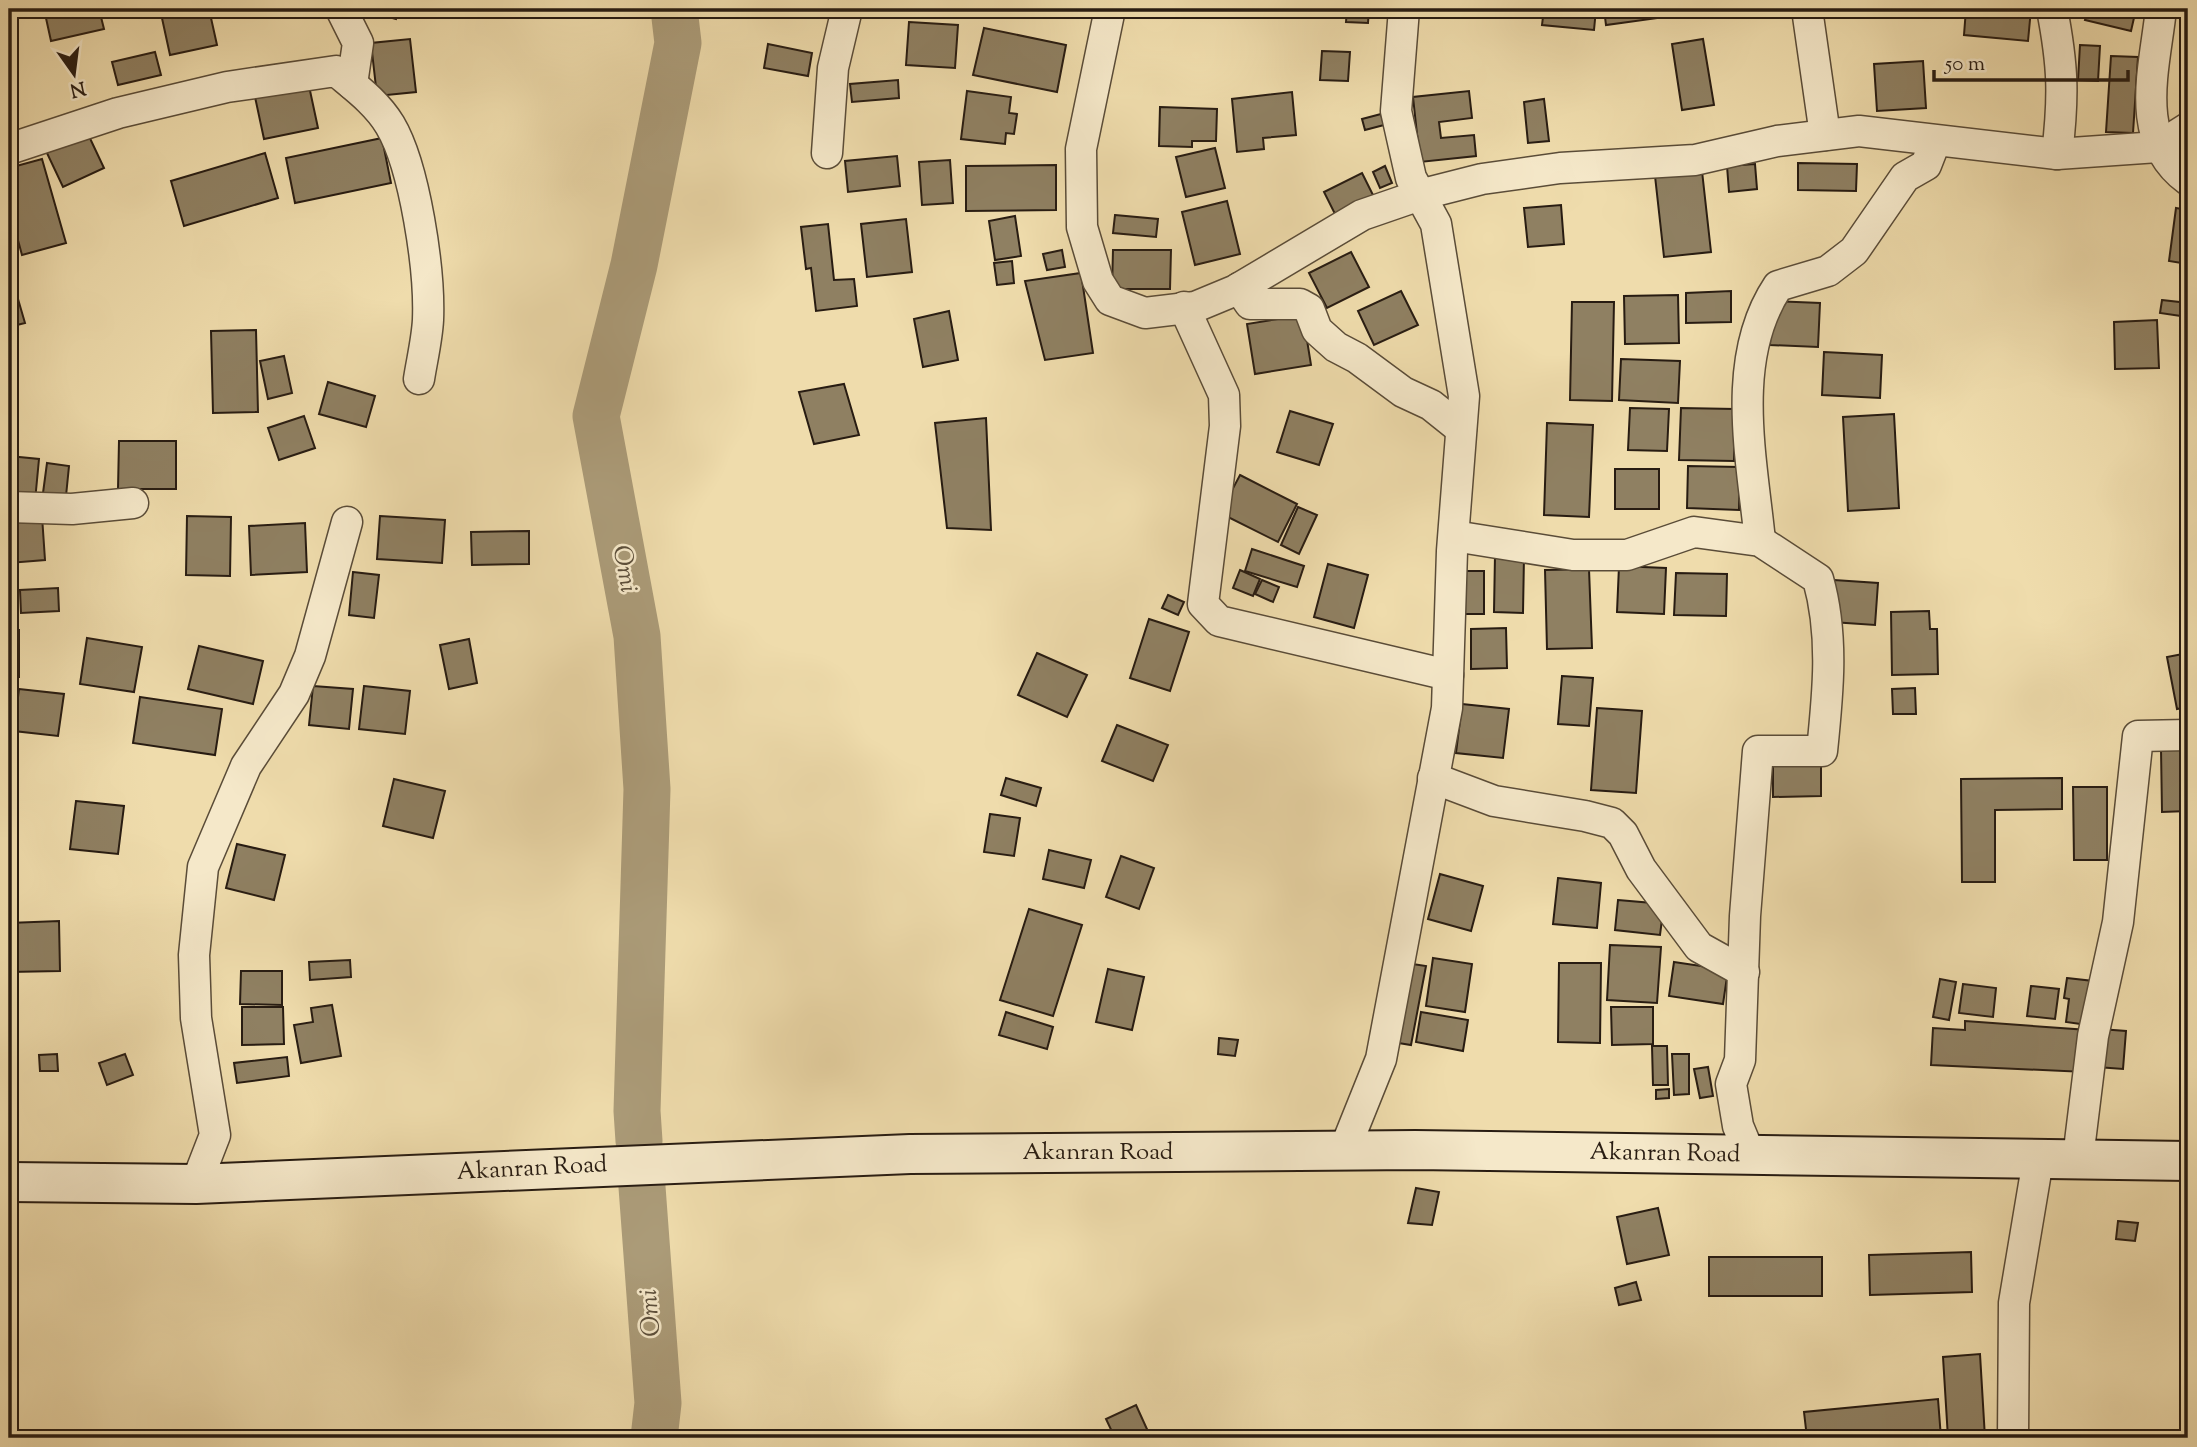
<svg xmlns="http://www.w3.org/2000/svg" width="2197" height="1447" font-family="'Sorts Mill Goudy',serif">
<style>
.lines{fill:none;stroke-linecap:round;stroke-linejoin:round}
.river{stroke:#ab9b78;stroke-width:47}
.building{fill:#8f8062;stroke:#281c12;stroke-width:2}
.street-casing{stroke:#5a4c38;stroke-width:33}
.secondary-casing{stroke:#281c12;stroke-width:42}
.street{stroke:#f5e8c9;stroke-width:30}
.secondary{stroke:#f5e8c9;stroke-width:38}
.labels{text-anchor:middle;dominant-baseline:central;stroke-width:5;stroke-linejoin:round;paint-order:stroke}
.street-label{font-size:24px;fill:#281c12;stroke:#f5e8c9}
.water-label{font-size:26px;font-style:italic;fill:#5c4f3b;stroke:#f5e8c9}
</style>
<rect width="100%" height="100%" fill="#efdcac"/>
<filter id="stains"><feTurbulence type="fractalNoise" baseFrequency=".00286" numOctaves="4"/><feColorMatrix values="0 0 0 0 .2 0 0 0 0 .09 0 0 0 0 .02 0 0 0 .5 -.17"/></filter>
<radialGradient id="worn" r=".72"><stop offset=".6" stop-color="#630" stop-opacity="0"/><stop offset="1" stop-color="#630" stop-opacity=".3"/></radialGradient>
<g class="lines">
<!-- river -->
<g class="river">
<polyline points="639,1141 637,1111 647,789 637,636 596,416 634,265 678,43 674,9"/>
<polyline points="642,1187 658,1403 654,1438"/>
</g>
</g>
<!-- building -->
<g class="building">
<polygon points="44,9 99,9 104,29 51,41"/>
<polygon points="160,9 209,9 217,45 170,55"/>
<polygon points="360,9 399,9 396,19"/>
<polygon points="1202,9 1239,9 1238,15"/>
<polygon points="1347,9 1369,9 1368,23 1346,22"/>
<polygon points="1544,9 1596,9 1594,30 1542,25"/>
<polygon points="1604,9 1657,9 1658,18 1606,25"/>
<polygon points="1966,9 2031,9 2028,41 1964,35"/>
<polygon points="2088,9 2136,9 2131,31 2085,20"/>
<polygon points="909,22 958,25 955,68 906,65"/>
<polygon points="984,28 1066,45 1057,92 973,75"/>
<polygon points="2188,33 2188,58 2184,34"/>
<polygon points="410,39 416,92 377,96 371,43"/>
<polygon points="1703,39 1714,105 1682,110 1672,44"/>
<polygon points="768,44 812,53 808,76 764,68"/>
<polygon points="2080,45 2100,46 2098,81 2078,80"/>
<polygon points="1322,51 1350,52 1348,81 1320,80"/>
<polygon points="155,52 161,75 118,85 112,62"/>
<polygon points="2111,56 2138,57 2133,133 2106,132"/>
<polygon points="1923,61 1926,108 1877,111 1874,64"/>
<polygon points="898,80 899,98 852,102 850,84"/>
<polygon points="309,86 318,128 264,139 255,97"/>
<polygon points="967,91 1011,97 1009,113 1017,114 1014,134 1006,133 1005,144 961,139"/>
<polygon points="1469,91 1472,118 1439,122 1441,138 1474,135 1476,156 1420,162 1413,97"/>
<polygon points="1292,92 1296,135 1263,138 1264,149 1237,152 1232,99"/>
<polygon points="1544,99 1549,141 1528,143 1524,102"/>
<polygon points="1160,107 1217,109 1216,141 1192,141 1192,147 1159,146"/>
<polygon points="1381,114 1384,125 1365,130 1362,119"/>
<polygon points="87,132 104,168 63,187 46,151"/>
<polygon points="382,138 391,183 295,203 286,158"/>
<polygon points="1215,148 1225,188 1186,197 1176,157"/>
<polygon points="265,153 278,198 184,226 171,181"/>
<polygon points="897,156 900,186 848,192 845,161"/>
<polygon points="42,159 66,243 22,255 9,207 9,168"/>
<polygon points="950,160 953,203 922,205 919,162"/>
<polygon points="1798,163 1857,164 1856,191 1798,190"/>
<polygon points="1755,164 1757,189 1729,192 1727,166"/>
<polygon points="1056,165 1056,210 966,211 966,166"/>
<polygon points="1385,166 1392,183 1380,188 1373,172"/>
<polygon points="1702,171 1711,252 1664,257 1655,176"/>
<polygon points="1362,173 1376,201 1338,220 1324,192"/>
<polygon points="1227,201 1240,254 1195,265 1182,212"/>
<polygon points="1561,205 1564,244 1528,247 1524,208"/>
<polygon points="2176,208 2188,210 2188,264 2169,261"/>
<polygon points="1115,215 1158,219 1156,237 1113,233"/>
<polygon points="1015,216 1021,256 995,260 989,221"/>
<polygon points="906,219 912,272 867,277 861,224"/>
<polygon points="828,224 834,280 854,279 857,306 816,311 811,268 806,269 801,227"/>
<polygon points="1062,250 1065,267 1047,270 1043,254"/>
<polygon points="1113,250 1171,250 1170,289 1112,289"/>
<polygon points="1351,252 1369,287 1327,308 1309,273"/>
<polygon points="1012,261 1014,283 997,285 994,263"/>
<polygon points="1081,273 1093,353 1045,360 1025,281"/>
<polygon points="11,275 25,323 9,327 9,276"/>
<polygon points="1401,291 1418,325 1374,345 1358,311"/>
<polygon points="1731,291 1731,322 1686,323 1686,293"/>
<polygon points="1678,295 1679,343 1625,344 1624,296"/>
<polygon points="2162,300 2188,303 2188,317 2160,313"/>
<polygon points="1772,301 1820,303 1818,347 1770,345"/>
<polygon points="1572,302 1614,302 1612,401 1570,400"/>
<polygon points="949,311 958,360 923,367 914,319"/>
<polygon points="1303,315 1311,365 1255,374 1247,324"/>
<polygon points="2157,320 2159,368 2115,369 2114,322"/>
<polygon points="256,330 258,412 213,413 211,331"/>
<polygon points="1824,352 1882,355 1880,398 1822,395"/>
<polygon points="284,356 292,393 268,399 260,361"/>
<polygon points="1621,359 1680,361 1678,403 1619,400"/>
<polygon points="328,382 375,396 366,427 319,414"/>
<polygon points="844,384 859,435 814,444 799,392"/>
<polygon points="1630,408 1669,409 1667,451 1628,450"/>
<polygon points="1681,408 1735,409 1734,461 1679,460"/>
<polygon points="1290,411 1333,424 1319,465 1277,452"/>
<polygon points="1894,414 1899,508 1848,511 1843,417"/>
<polygon points="304,416 315,448 279,460 268,428"/>
<polygon points="986,418 991,530 947,528 935,423"/>
<polygon points="1547,423 1593,425 1589,517 1544,515"/>
<polygon points="119,441 176,441 176,489 118,489"/>
<polygon points="9,456 39,459 35,501 9,499"/>
<polygon points="47,463 69,466 66,496 43,493"/>
<polygon points="1688,466 1740,467 1739,510 1687,508"/>
<rect x="1615" y="469" width="44" height="40"/>
<polygon points="1240,475 1297,504 1278,542 1220,513"/>
<polygon points="1298,507 1317,515 1299,554 1281,545"/>
<polygon points="42,516 45,560 9,563 9,519"/>
<polygon points="187,516 231,517 230,576 186,575"/>
<polygon points="380,516 445,520 442,563 377,559"/>
<polygon points="305,523 307,572 251,575 249,526"/>
<polygon points="529,531 529,564 472,565 471,532"/>
<polygon points="1252,549 1304,566 1297,587 1245,571"/>
<polygon points="1495,555 1524,556 1523,613 1494,612"/>
<polygon points="1328,564 1368,575 1354,628 1314,617"/>
<polygon points="1619,566 1666,568 1664,614 1617,612"/>
<polygon points="1589,569 1592,648 1547,649 1545,570"/>
<polygon points="1240,570 1260,579 1253,596 1233,588"/>
<rect x="1456" y="571" width="28" height="43"/>
<polygon points="353,572 379,575 374,618 349,615"/>
<polygon points="1676,573 1727,574 1726,616 1674,615"/>
<polygon points="1262,580 1279,587 1273,602 1255,594"/>
<polygon points="1834,580 1878,583 1875,625 1832,622"/>
<polygon points="58,588 59,611 21,613 20,590"/>
<polygon points="1168,595 1184,602 1178,615 1162,608"/>
<polygon points="1929,611 1930,629 1937,629 1938,674 1892,675 1891,612"/>
<polygon points="1149,619 1189,632 1170,691 1130,678"/>
<polygon points="1506,628 1507,668 1471,669 1471,629"/>
<rect x="9" y="630" width="10" height="47"/>
<polygon points="87,638 142,647 134,692 80,684"/>
<polygon points="469,639 477,683 449,689 440,645"/>
<polygon points="199,646 263,661 253,704 188,689"/>
<polygon points="1037,653 1087,675 1067,717 1018,695"/>
<polygon points="2188,653 2188,707 2177,709 2167,657"/>
<polygon points="1562,676 1593,678 1589,726 1558,724"/>
<polygon points="313,686 353,689 349,729 309,725"/>
<polygon points="364,686 410,691 405,734 359,729"/>
<polygon points="1915,688 1916,714 1893,714 1892,689"/>
<polygon points="19,689 64,694 58,736 14,731"/>
<polygon points="140,697 222,709 215,755 133,743"/>
<polygon points="1462,704 1509,709 1503,758 1456,753"/>
<polygon points="1597,708 1642,711 1636,793 1591,790"/>
<polygon points="1117,725 1168,745 1153,781 1102,761"/>
<polygon points="2188,748 2188,811 2162,812 2161,749"/>
<polygon points="1821,760 1821,796 1773,797 1773,761"/>
<polygon points="1006,778 1041,788 1036,806 1001,795"/>
<polygon points="2062,778 2062,809 1995,810 1995,882 1962,882 1961,779"/>
<polygon points="394,779 445,791 433,838 383,826"/>
<polygon points="2073,787 2107,787 2107,860 2074,860"/>
<polygon points="76,801 124,806 118,854 70,849"/>
<polygon points="990,814 1020,818 1014,856 984,852"/>
<polygon points="237,844 285,855 274,900 226,888"/>
<polygon points="1049,850 1091,860 1084,888 1043,879"/>
<polygon points="1121,856 1154,868 1139,909 1106,897"/>
<polygon points="1440,874 1483,886 1471,931 1428,919"/>
<polygon points="1558,878 1601,883 1597,928 1553,924"/>
<polygon points="1618,900 1664,904 1660,935 1615,930"/>
<polygon points="1029,909 1082,925 1053,1016 1000,1000"/>
<polygon points="59,921 60,971 9,972 9,923"/>
<polygon points="1610,945 1661,947 1657,1003 1607,1000"/>
<polygon points="1433,958 1472,964 1465,1012 1426,1006"/>
<polygon points="350,960 351,977 310,980 309,962"/>
<polygon points="1674,962 1728,970 1723,1004 1669,996"/>
<polygon points="1406,963 1426,966 1411,1045 1392,1042"/>
<polygon points="1559,963 1601,963 1600,1043 1558,1042"/>
<polygon points="1108,969 1144,977 1132,1030 1096,1022"/>
<polygon points="241,971 282,971 282,1005 240,1004"/>
<polygon points="2067,978 2093,981 2088,1025 2066,1022 2069,999 2064,998"/>
<polygon points="1940,979 1956,982 1949,1020 1933,1017"/>
<polygon points="1963,984 1996,988 1993,1017 1959,1013"/>
<polygon points="2031,986 2059,989 2055,1019 2027,1016"/>
<polygon points="332,1005 341,1056 301,1063 294,1025 313,1022 311,1008"/>
<polygon points="242,1007 283,1007 284,1044 242,1045"/>
<polygon points="1611,1007 1653,1007 1653,1044 1612,1045"/>
<polygon points="1006,1012 1053,1027 1047,1049 999,1035"/>
<polygon points="1421,1012 1468,1020 1463,1051 1416,1042"/>
<polygon points="1965,1021 2088,1030 2085,1072 1931,1065 1933,1028 1965,1030"/>
<polygon points="2100,1029 2126,1031 2123,1069 2097,1067"/>
<polygon points="1219,1038 1238,1040 1235,1056 1218,1054"/>
<polygon points="1652,1046 1667,1046 1668,1085 1653,1085"/>
<polygon points="57,1054 58,1071 40,1071 39,1055"/>
<polygon points="125,1054 133,1075 107,1085 99,1063"/>
<polygon points="1672,1054 1689,1054 1689,1094 1674,1095"/>
<polygon points="287,1057 289,1076 237,1083 234,1063"/>
<polygon points="9,1065 16,1066 15,1084 9,1083"/>
<polygon points="1708,1067 1713,1096 1700,1098 1694,1069"/>
<polygon points="1669,1089 1669,1098 1656,1099 1656,1090"/>
<polygon points="1416,1188 1439,1192 1432,1225 1408,1223"/>
<polygon points="1658,1208 1669,1255 1627,1264 1617,1217"/>
<polygon points="2118,1221 2138,1223 2135,1241 2116,1239"/>
<polygon points="1971,1252 1972,1292 1870,1295 1869,1255"/>
<rect x="1709" y="1257" width="113" height="39"/>
<polygon points="1636,1282 1641,1300 1619,1305 1615,1288"/>
<polygon points="1980,1354 1985,1438 1948,1438 1943,1357"/>
<polygon points="1938,1399 1941,1438 1807,1438 1804,1412"/>
<polygon points="1136,1405 1151,1438 1115,1438 1106,1419"/>
<rect x="2035" y="1437" width="60" height="1"/>
</g>
<g class="lines">
<!-- street casing -->
<g class="street-casing">
<g id="street">
<polyline points="341,9 358,43 352,84"/>
<polyline points="1110,9 1081,149 1082,227 1098,281 1110,300 1145,313 1195,307 1236,290 1362,215 1423,194 1482,179 1560,168 1695,160 1777,141 1859,131 2057,154 2158,147 2188,128"/>
<polyline points="1807,9 1825,135"/>
<path d="M2052,9C2063,66 2064,96 2057,154"/>
<path d="M2161,9C2155,67 2132,139 2188,180"/>
<path d="M9,149L118,113L227,87L336,71C355,87 377,103 390,125C415,167 430,270 428,320C427,339 422,360 419,379"/>
<polyline points="827,153 833,68 847,9"/>
<polyline points="1239,288 1250,304 1300,304 1309,309 1317,330 1336,347 1357,358 1403,392 1431,405 1461,429"/>
<polyline points="1184,307 1224,395 1225,426 1203,604 1219,621 1448,675"/>
<polyline points="9,507 72,509 133,503"/>
<path d="M1454,536L1573,555H1627L1694,532L1760,541L1818,579C1834,635 1828,693 1822,751H1758L1745,916L1740,1060L1731,1084L1738,1126L1750,1155"/>
<path d="M1760,541C1752,459 1729,359 1778,286L1828,271L1854,251L1905,177L1926,165L1935,142"/>
<polyline points="1433,778 1494,801 1585,816 1612,823 1623,834 1641,869 1699,947 1744,972"/>
<polyline points="1344,1151 1381,1059 1447,708 1452,551 1464,396 1436,224 1411,178 1396,111 1404,9"/>
<polyline points="2078,1158 2093,1036 2118,922 2138,736 2188,735"/>
<polyline points="196,1184 215,1135 196,1018 194,955 203,867 246,766 294,694 310,656 347,522"/>
<polyline points="2013,1438 2014,1303 2038,1160"/>
</g>
</g>
<!-- secondary casing -->
<g class="secondary-casing">
<polyline id="secondary" points="9,1182 196,1184 910,1154 1415,1150 2188,1161"/>
</g>
<!-- street -->
<use href="#street" class="street"/>
<!-- secondary -->
<use href="#secondary" class="secondary"/>
</g>
<g class="labels">
<!-- street labels -->
<g class="street-label">
<text x="1098" y="1153">Akanran Road</text>
<text transform="translate(1665 1154) rotate(1)">Akanran Road</text>
<text transform="translate(532 1169) rotate(-3)">Akanran Road</text>
</g>
<!-- water labels -->
<g class="water-label">
<text transform="translate(624 569) rotate(80)">Omi</text>
<text transform="translate(651 1313) rotate(-94)">Omi</text>
</g>
</g>
<!-- margin -->
<rect width="2197" height="1447" fill="none" stroke="#efdcac" stroke-width="35"/>
<rect x="10" y="10" width="2176" height="1426" fill="none" stroke="#281c12" stroke-width="3.5"/>
<rect x="18" y="18" width="2162" height="1412" fill="none" stroke="#281c12" stroke-width="2"/>
<!-- north arrow -->
<g transform="translate(74 74) rotate(166)" stroke="#f5e8c9" stroke-width="5" paint-order="stroke">
<path d="M0-5L12 26L0 18L-12 26Z" fill="#281c12"/>
<text y="-10" font-size="19" font-weight="bold" text-anchor="middle" fill="#281c12">N</text>
</g>
<!-- scale -->
<path d="M1934 70v10h194v-10" fill="none" stroke="#281c12" stroke-width="3.5"/>
<text x="1945" y="70" font-size="21" fill="#281c12" stroke="#f5e8c9" stroke-width="5" paint-order="stroke">50 m</text>
<rect width="100%" height="100%" filter="url(#stains)"/>
<rect width="100%" height="100%" fill="url(#worn)"/>
</svg>
